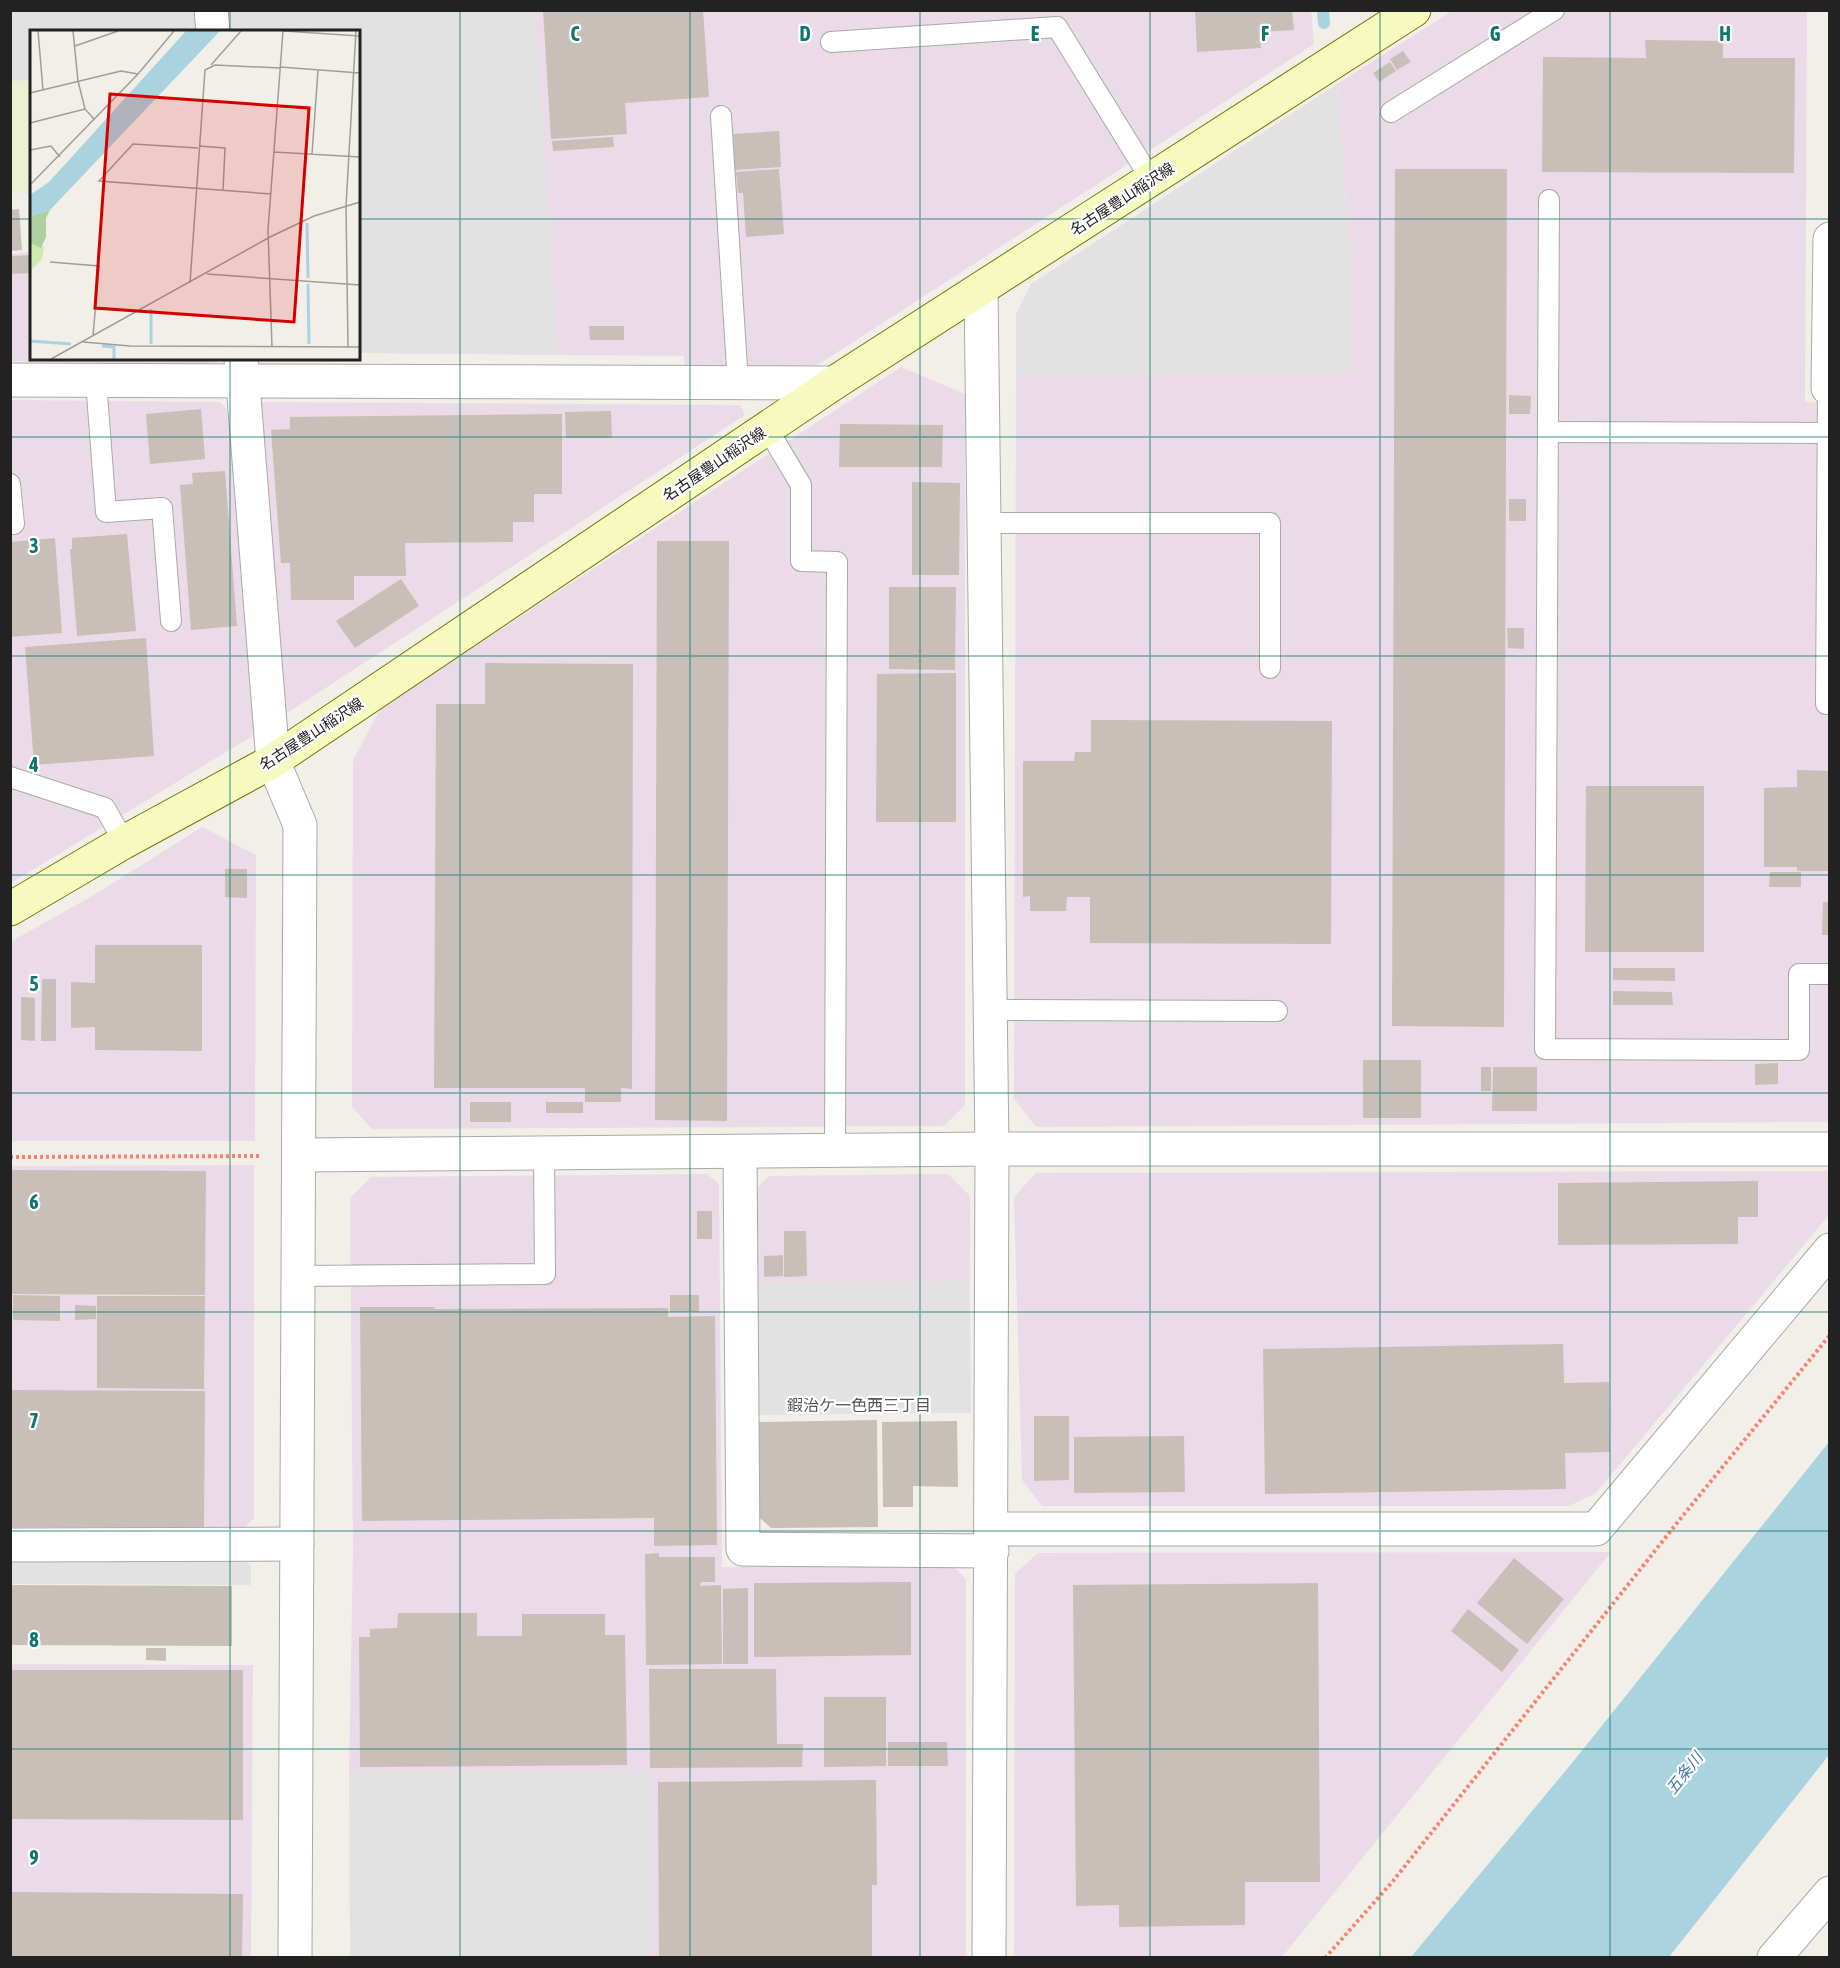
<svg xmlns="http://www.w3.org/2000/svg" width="1840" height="1968" font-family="'Asap Condensed','Noto Sans JP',sans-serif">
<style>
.industrial{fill:#ebdbe8}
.farmland{fill:#eef0d5}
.parking{fill:#e2e2e2}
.water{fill:#aad3df}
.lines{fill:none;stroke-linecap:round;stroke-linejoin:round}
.stream{stroke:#aad3df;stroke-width:12}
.building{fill:#c7bfb8}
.service-casing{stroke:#a9a9a9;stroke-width:22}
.minor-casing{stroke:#a9a9a9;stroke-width:35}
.tertiary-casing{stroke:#a9a9a9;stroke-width:35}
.secondary-casing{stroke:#707d05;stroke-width:35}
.path{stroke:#fa8072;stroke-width:4;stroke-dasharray:3 3;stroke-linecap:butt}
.service{stroke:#fff;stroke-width:20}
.minor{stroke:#fff;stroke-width:33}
.tertiary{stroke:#fff;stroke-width:33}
.secondary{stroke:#f7fabf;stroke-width:33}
.grid{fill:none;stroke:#0f766e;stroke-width:1.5;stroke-opacity:0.55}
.labels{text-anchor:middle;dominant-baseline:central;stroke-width:4.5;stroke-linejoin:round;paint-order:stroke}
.street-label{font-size:15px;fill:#222;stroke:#fff}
.neighbourhood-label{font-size:16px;fill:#555;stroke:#fff}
.water-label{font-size:16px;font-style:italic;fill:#4a7aab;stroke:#fff}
.inset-river{fill:none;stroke:#aad3df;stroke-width:3}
.inset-road{fill:none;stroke:#9f9d99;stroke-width:1.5}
.view{fill:#d40000;fill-opacity:0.15;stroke:#d40000;stroke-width:3}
.inset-edge{fill:none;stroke:#222;stroke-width:3}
.grid-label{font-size:20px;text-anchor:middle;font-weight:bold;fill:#0f766e;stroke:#fff;stroke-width:4.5;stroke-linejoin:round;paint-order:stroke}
</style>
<rect width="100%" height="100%" fill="#f2efe9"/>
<!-- industrial -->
<g class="industrial">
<polygon points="1311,10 1314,44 816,366 685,368 684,356 359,353 358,32 222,11"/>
<polygon points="1452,11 1807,11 1805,402 1830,403 1829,1122 1036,1127 1014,1099 1016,373 1351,374 1351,266 1337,84"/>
<polygon points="31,252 32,358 221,359 211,366 11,361 11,254"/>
<polygon points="901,367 965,394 965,1105 944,1126 372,1129 352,1107 353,760 381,708"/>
<polygon points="11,400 220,402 228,410 254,735 11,883"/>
<polygon points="260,402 740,405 745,415 284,715"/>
<polygon points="202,827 256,855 255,1141 11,1141 10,942 94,895"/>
<polygon points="254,1165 254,1518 240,1532 11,1532 10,1166"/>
<polygon points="1828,1171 1829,1215 1596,1493 1569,1506 1042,1506 1022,1480 1014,1197 1036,1173"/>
<polygon points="707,1174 719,1184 722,1567 952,1565 966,1579 966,1957 651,1957 349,1773 353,1550 350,1198 371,1177"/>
<polygon points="948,1174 970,1196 970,1281 756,1282 755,1190 769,1176"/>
<polygon points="1611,1552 1282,1957 1014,1958 1015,1574 1038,1553"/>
<polygon points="11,1664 253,1665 251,1957 11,1958"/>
</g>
<!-- farmland -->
<polygon class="farmland" points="31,80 31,192 11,193 11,81"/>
<!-- parking -->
<g class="parking">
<polygon points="11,11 197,11 199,31 32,32 31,80 11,81"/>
<polygon points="222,11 535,11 558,354 359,353 358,32 224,31"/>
<polygon points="1337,84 1351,266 1351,374 1016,373 1016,314 1031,284"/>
<polygon points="970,1281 971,1413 757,1415 756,1282"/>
<polygon points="11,1556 242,1557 251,1566 251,1585 11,1584"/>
<polygon points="650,1771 651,1957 350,1957 349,1773"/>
</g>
<!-- water -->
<polygon class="water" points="1829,1442 1829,1755 1669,1957 1411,1957 1572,1763"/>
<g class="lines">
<!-- stream -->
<polyline class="stream" points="1323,10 1324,23"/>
</g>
<!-- building -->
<g class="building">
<polygon points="543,10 703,10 709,97 625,103 627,134 551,139"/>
<polygon points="1195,10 1292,10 1294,30 1260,32 1261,48 1197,52"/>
<polygon points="1645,40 1723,41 1723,58 1795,58 1794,173 1542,172 1543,57 1646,58"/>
<polygon points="1403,51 1411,62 1397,70 1390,59"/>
<polygon points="1390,62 1396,71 1379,82 1373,73"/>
<polygon points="779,131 781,167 735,170 733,134"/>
<polygon points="613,137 614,147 553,151 552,141"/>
<polygon points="779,169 784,234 746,237 743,193 738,193 736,172"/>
<polygon points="1395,169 1507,169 1504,1027 1392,1026"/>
<polygon points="19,209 22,250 10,251 10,210"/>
<polygon points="32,255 32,273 10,274 10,256"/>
<polygon points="589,326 624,326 624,340 590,340"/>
<polygon points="1509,395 1531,396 1530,414 1509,414"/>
<polygon points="201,409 205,459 150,464 146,414"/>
<polygon points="611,411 612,438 566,438 565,412"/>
<polygon points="562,414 562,494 534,494 534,522 513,522 513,542 405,543 406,576 354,576 354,600 291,600 290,563 281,563 271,430 290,429 290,417"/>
<polygon points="840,424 943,425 942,467 839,467"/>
<polygon points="225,471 237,626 191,630 180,485 193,484 192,473"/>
<polygon points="912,482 960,483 959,575 912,575"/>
<rect x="1509" y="499" width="17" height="22"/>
<polygon points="127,534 136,631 77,636 70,549 72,549 72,538"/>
<polygon points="55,538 62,633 10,637 10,542"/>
<polygon points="657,541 729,541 727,1121 655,1120"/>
<polygon points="401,579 419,606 355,648 336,621"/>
<polygon points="889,587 956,587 955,670 889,669"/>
<polygon points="1507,628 1524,628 1524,649 1508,648"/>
<polygon points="146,638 154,756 34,765 25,647"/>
<polygon points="485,663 633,664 632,1089 621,1088 621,1102 585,1102 585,1088 434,1088 436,704 485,704"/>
<polygon points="956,673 956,822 876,822 877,674"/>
<polygon points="1091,720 1332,721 1331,944 1090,943 1090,897 1067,897 1066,911 1030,911 1030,896 1023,897 1023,761 1074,761 1075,752 1091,752"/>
<polygon points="1797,770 1830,771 1830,871 1797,871 1797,867 1764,867 1764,788 1797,787"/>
<polygon points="1586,786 1704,786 1704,952 1585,952"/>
<polygon points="225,869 247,869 247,898 225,897"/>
<polygon points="1770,872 1801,872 1801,887 1769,887"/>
<polygon points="1823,902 1830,902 1830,935 1822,935"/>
<polygon points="95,945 202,945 202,1051 95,1050 95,1027 71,1028 71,982 95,983"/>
<polygon points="1613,968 1675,968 1675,981 1613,980"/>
<polygon points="42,979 56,979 56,1041 41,1041"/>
<polygon points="1613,991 1672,992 1673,1005 1613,1005"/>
<polygon points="21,997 35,998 35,1041 21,1040"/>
<rect x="1363" y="1060" width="58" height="58"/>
<polygon points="1778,1063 1778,1084 1755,1085 1755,1064"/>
<rect x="1481" y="1067" width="10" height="24"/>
<polygon points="1493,1067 1537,1067 1537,1111 1492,1111"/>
<rect x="470" y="1102" width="41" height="20"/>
<rect x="546" y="1102" width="37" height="11"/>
<polygon points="10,1170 206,1171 205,1295 10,1294"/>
<polygon points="1758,1181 1758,1217 1738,1217 1738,1244 1558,1245 1558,1183"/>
<rect x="697" y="1211" width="15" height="28"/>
<polygon points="784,1231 806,1231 807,1276 784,1277"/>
<polygon points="783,1255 783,1276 764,1277 764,1256"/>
<polygon points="13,1295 60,1296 60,1321 13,1320"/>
<rect x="670" y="1295" width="29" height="17"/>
<polygon points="97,1296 205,1296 204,1389 97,1388"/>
<polygon points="75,1305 96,1306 96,1319 75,1320"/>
<polygon points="360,1307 435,1307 434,1309 668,1308 668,1317 715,1316 717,1545 654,1546 654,1518 362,1521"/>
<polygon points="1563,1344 1564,1383 1609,1382 1610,1452 1565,1453 1566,1489 1265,1494 1263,1349"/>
<polygon points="10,1390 205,1391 204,1527 10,1527"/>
<polygon points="1034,1416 1069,1416 1069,1480 1034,1481"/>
<polygon points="877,1420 878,1527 771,1528 760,1518 759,1422"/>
<polygon points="957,1421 958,1487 913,1486 913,1507 883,1507 882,1422"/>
<polygon points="1184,1436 1185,1492 1074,1493 1074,1437"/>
<polygon points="659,1553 659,1557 715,1557 715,1582 701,1582 700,1586 721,1585 722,1664 646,1665 645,1554"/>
<polygon points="1514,1558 1564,1599 1527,1644 1477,1603"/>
<polygon points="911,1582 911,1655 754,1657 754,1583"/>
<polygon points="1318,1583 1320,1882 1245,1882 1245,1925 1119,1927 1119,1905 1076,1906 1073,1585"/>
<polygon points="10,1585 232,1586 232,1646 10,1645"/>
<polygon points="748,1588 748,1664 723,1664 723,1589"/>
<polygon points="1468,1609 1519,1650 1502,1672 1451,1631"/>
<polygon points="398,1613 477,1613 477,1636 522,1636 522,1614 605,1614 605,1635 625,1635 627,1765 360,1767 359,1637 370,1637 370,1629 397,1628"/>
<polygon points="146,1648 166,1648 166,1661 146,1660"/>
<polygon points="649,1669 776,1669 777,1744 803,1744 802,1767 650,1768"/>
<polygon points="10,1670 243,1670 243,1820 10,1819"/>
<polygon points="824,1697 886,1697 886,1766 824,1767"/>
<polygon points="888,1742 947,1742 948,1766 888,1766"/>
<polygon points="876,1780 877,1885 872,1885 872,1958 659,1958 658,1782"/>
<polygon points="10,1892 243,1894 242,1958 10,1958"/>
</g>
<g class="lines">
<!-- service casing -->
<g class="service-casing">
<g id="service">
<polyline points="831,42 1057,27 1152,181"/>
<polyline points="1391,112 1554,10"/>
<polyline points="721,116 738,384"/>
<polyline points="1549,200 1545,1049 1799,1050 1799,974 1830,974"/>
<polyline points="96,381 106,512 162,508 171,621"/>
<polyline points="1828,388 1826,704 1830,704"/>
<polyline points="767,428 801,485 801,561 837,562 835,1150"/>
<polyline points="1548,432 1827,433"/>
<polyline points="10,484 14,524"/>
<polyline points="984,523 1270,523 1270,668"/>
<polyline points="10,777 105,808 124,842"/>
<polyline points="990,1010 1277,1011"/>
<polyline points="298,1276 545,1274 544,1153"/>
</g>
</g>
<!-- minor casing -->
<g class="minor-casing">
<g id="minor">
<polyline points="211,10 213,32"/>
<polyline points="1830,239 1828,388 1830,388"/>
<polyline points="241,359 273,761"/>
<polyline points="10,380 834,383"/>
<polyline points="740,1152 743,1549 992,1551"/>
<polyline points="10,1545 297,1544"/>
<polyline points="1774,1958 1830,1893"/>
</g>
</g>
<!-- tertiary casing -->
<g class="tertiary-casing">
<g id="tertiary">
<polyline points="981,290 992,1149 989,1958"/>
<polyline points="273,761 300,825 295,1958"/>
<polyline points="299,1155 992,1149 1830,1149"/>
<polyline points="992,1529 1596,1529 1830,1250"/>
</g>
</g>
<!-- secondary casing -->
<g class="secondary-casing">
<polyline id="secondary" points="10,909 124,842 273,761 834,383 1414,10"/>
</g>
<!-- path -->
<g class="path">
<polyline points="10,1157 262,1156"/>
<polyline points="1325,1958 1393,1881 1681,1518 1830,1335"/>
</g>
<!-- service -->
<use href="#service" class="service"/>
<!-- minor -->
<use href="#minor" class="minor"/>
<!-- tertiary -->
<use href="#tertiary" class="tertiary"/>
<!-- secondary -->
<use href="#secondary" class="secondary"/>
</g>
<!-- grid -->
<path class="grid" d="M230,10V32M460,10V1958M690,10V1958M920,10V1958M1150,10V1958M1380,10V1958M1610,10V1958M10,219H32M358,219H1830M230,358V1958M10,437H1830M10,656H1830M10,875H1830M10,1093H1830M10,1312H1830M10,1531H1830M10,1749H1830"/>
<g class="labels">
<!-- street labels -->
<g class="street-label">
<text transform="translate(1122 199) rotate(-33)">名古屋豊山稲沢線</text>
<text transform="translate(714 464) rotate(-34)">名古屋豊山稲沢線</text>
<text transform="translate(311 734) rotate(-33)">名古屋豊山稲沢線</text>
</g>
<!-- neighbourhood labels -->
<g class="neighbourhood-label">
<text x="859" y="1405">鍜治ケ一色西三丁目</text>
</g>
<!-- water labels -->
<g class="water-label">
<text transform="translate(1684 1773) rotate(-52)">五条川</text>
</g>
</g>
<!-- overview -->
<g transform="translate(30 30)">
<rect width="330" height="330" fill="#f2efe9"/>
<path d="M0,213L14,217L12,229L0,241Z" fill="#cdebb0"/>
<path d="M20,180L16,188V207L11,218L0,213V186Z" fill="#add19e"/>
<path d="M156,1H190L20,180L0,186V165L19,152Z" fill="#aad3df"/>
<path class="inset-river" d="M277,193L278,248M278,254L279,314M121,279V314M0,311L41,314M72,316L84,317V329"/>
<path class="inset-road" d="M8,1L13,60M43,1L48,51L55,79L64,89M254,1L330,6M45,16L88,1M181,35L211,1M250,37L330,43M0,63L91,41L108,44M0,93L55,79M169,116L195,118L193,161M168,118L103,114L69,151L241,164M0,120L21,116L30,127M244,122L330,127M282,124L288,40M0,155L108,44L144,1M20,232L69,236L63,306M177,244L330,255M160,253L175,40L185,35L250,38M53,312L100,316L330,317M242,317L238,200L253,1M318,317L316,176L326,1M21,329L240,207L284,186L330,172"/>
<path class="view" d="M80,64L279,78L264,292L65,278Z"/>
<rect width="330" height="330" class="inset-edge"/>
</g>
<g class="grid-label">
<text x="575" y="41">C</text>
<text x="805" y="41">D</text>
<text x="1035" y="41">E</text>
<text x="1265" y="41">F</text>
<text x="1495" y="41">G</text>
<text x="1725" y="41">H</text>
<text x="34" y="553">3</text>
<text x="34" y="772">4</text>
<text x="34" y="991">5</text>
<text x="34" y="1209">6</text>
<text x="34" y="1428">7</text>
<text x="34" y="1647">8</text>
<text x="34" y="1865">9</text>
</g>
<!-- border -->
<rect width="1840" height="1968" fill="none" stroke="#222222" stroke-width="24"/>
</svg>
